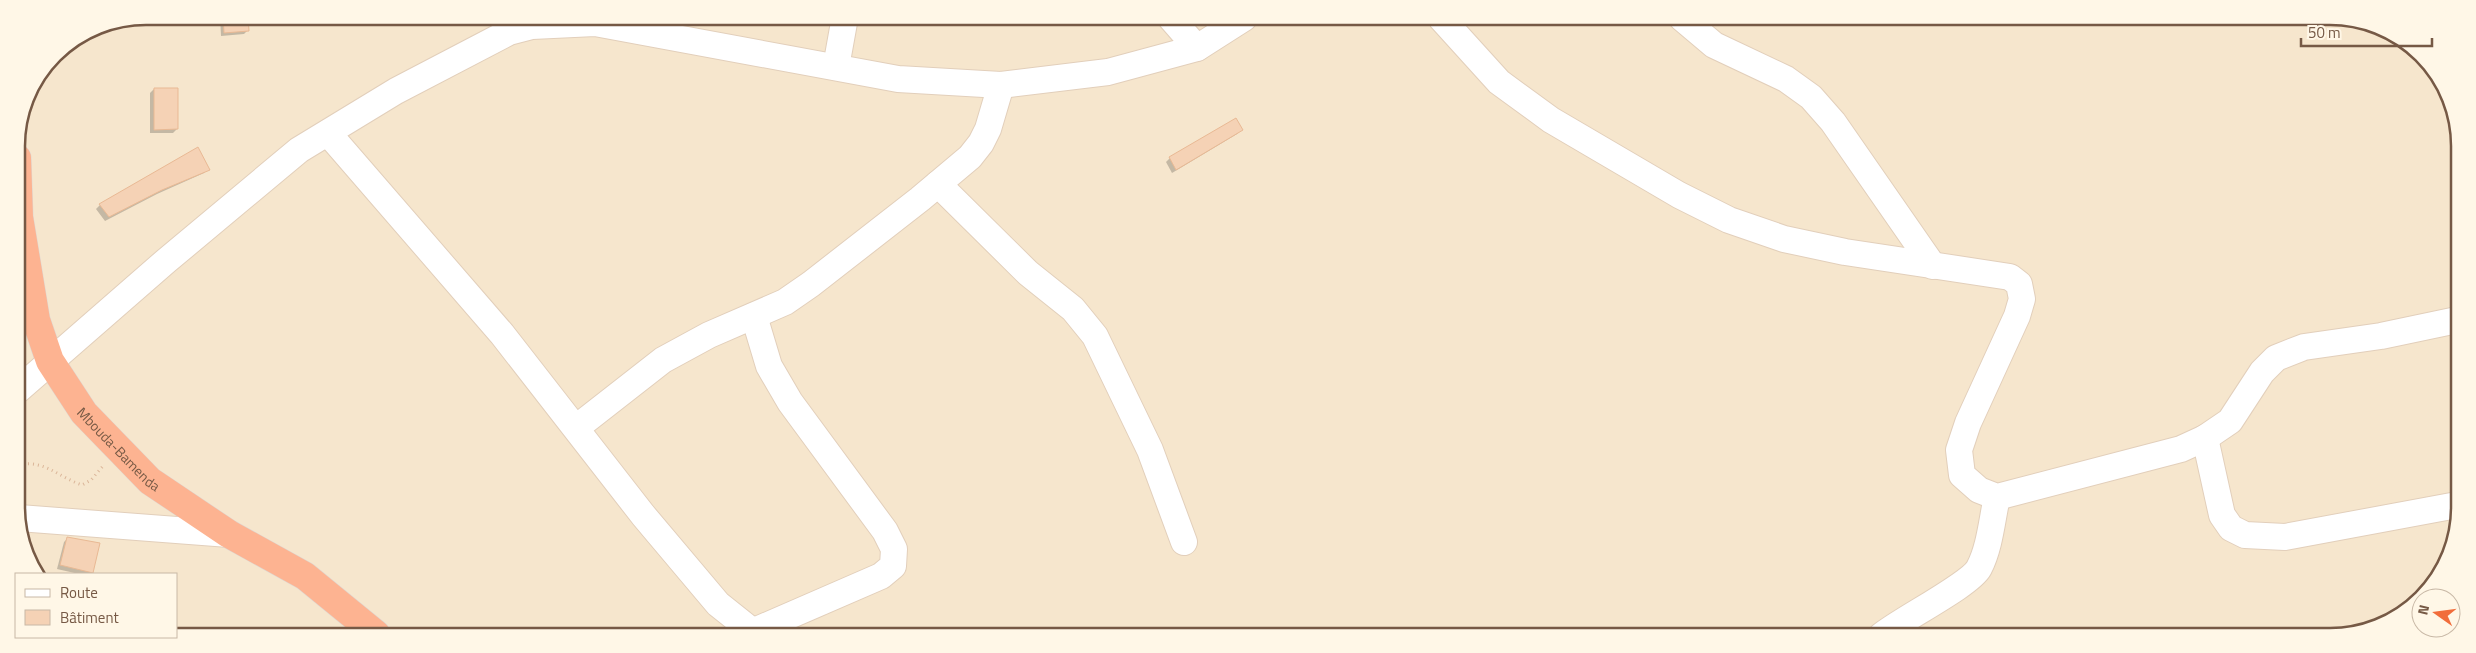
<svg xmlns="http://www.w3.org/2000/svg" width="2476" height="653" font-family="'Titillium Web',sans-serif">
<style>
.residential{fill:#f6e6cd}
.shadow{fill:#0003}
.building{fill:#f5d2b5;stroke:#e9b994}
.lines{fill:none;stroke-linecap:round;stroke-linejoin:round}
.minor-casing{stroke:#e2cfbb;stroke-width:28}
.highway-casing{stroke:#ded7d2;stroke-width:29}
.path{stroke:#dab598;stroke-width:3;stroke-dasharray:1 4;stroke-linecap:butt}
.minor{stroke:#fff;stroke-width:26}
.highway{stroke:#fdb391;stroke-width:28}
.labels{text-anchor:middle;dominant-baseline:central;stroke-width:4;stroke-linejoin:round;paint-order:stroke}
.street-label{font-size:14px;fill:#765945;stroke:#fff7e7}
.rim{fill:none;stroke:#765945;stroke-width:2.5}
</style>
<rect width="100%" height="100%" fill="#fef3df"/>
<!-- residential -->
<polygon class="residential" points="146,16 2356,19 2422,54 2457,121 2457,533 2442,572 2415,605 2380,627 2339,636 176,634 176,574 41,574 19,533 17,137 26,96 54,54 96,26"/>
<!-- shadow -->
<g class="shadow">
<polygon points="220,16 247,16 248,30 244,34 221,36"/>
<polygon points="154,89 177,129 173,133 150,133 150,93"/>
<polygon points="1235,120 1241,130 1237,134 1172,173 1166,162 1170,158"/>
<polygon points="208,169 204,173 157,194 105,221 96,209 100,205"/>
<polygon points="68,538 92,573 90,574 79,574 57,569 64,542"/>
</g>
<!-- building -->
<g class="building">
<polygon points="223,16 248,16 249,31 224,33"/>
<polygon points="154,88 178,88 178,129 154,130"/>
<polygon points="1236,118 1243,130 1176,170 1169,157"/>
<polygon points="198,147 210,170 162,190 109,217 99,204"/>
<polygon points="67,537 100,543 93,573 60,565"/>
</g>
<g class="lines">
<!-- minor casing -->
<g class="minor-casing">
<g id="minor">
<polyline points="1170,17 1197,48"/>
<polyline points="1441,18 1499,82 1551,120 1679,195 1729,220 1784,239 1845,252 2010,277 2019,284 2022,299 2017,316 1968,423 1959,450 1962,475 1979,490 1997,497 2181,449 2205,438 2230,421 2262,372 2276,358 2304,347 2381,336 2457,320"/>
<polyline points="1682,18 1714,45 1786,79 1811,97 1833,122 1933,266"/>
<polyline points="836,67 845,17"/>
<polyline points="328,133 502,334 643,515 718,604 757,635"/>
<polyline points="938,184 1028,273 1073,309 1095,336 1150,450 1184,542"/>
<polyline points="18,390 166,261 299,150 396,91 509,32 532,26 595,23 898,79 1001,85 1108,72 1197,48 1244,18"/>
<polyline points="576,428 663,360 709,335 785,302 811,284 920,199 970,157 981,143 988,129 1001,85"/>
<polyline points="2205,438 2222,515 2231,528 2245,535 2285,537 2457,505"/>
<polyline points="19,518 229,534"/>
<polyline points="752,632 881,576 893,566 894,549 885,531 790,402 769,366 754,316"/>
<path d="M1881,636C1900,620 1970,585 1979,568C1990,547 1992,519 1997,497"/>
</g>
</g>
<!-- highway casing -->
<g class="highway-casing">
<g id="highway">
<path id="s1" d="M17,158L19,217L36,320L50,361L84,413L150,481L229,534L305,576L376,634"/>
</g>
</g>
<!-- path -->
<path class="path" d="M18,465C44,459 58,477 82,485L91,480L104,465"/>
<!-- minor -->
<use href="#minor" class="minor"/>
<!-- highway -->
<use href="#highway" class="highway"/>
</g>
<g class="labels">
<!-- street labels -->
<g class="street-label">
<text stroke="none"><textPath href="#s1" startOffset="319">Mbouda-Bamenda</textPath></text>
</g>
</g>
<!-- crop -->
<path d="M0 0H2476V653H0ZM146 25H2330A121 121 0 0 1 2451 146V507A121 121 0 0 1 2330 628H146A121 121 0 0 1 25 507V146A121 121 0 0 1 146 25Z" fill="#fff7e7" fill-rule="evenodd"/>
<path class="rim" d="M146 25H2330A121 121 0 0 1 2451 146V507A121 121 0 0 1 2330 628H146A121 121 0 0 1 25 507V146A121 121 0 0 1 146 25Z"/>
<!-- legend -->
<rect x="15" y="573" width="162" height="65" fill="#fff7e7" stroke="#c8b8a6"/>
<rect x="25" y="589" width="25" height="8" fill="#ffffff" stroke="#c8b8a6"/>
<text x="60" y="598" font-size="15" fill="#765945">Route</text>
<rect x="25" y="610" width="25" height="15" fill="#f5d2b5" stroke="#c8b8a6"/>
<text x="60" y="623" font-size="15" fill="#765945">Bâtiment</text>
<!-- north arrow -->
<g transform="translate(2436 613) rotate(284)"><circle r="24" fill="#fff7e7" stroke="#c8b8a6"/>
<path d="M0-4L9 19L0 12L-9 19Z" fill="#f16d3b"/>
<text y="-8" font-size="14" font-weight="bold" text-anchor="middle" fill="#765945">N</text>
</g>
<!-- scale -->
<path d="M2301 38v8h131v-8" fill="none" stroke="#765945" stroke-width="2.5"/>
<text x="2308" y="38" font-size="15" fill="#765945" stroke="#fff7e7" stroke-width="4" paint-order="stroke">50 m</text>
</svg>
